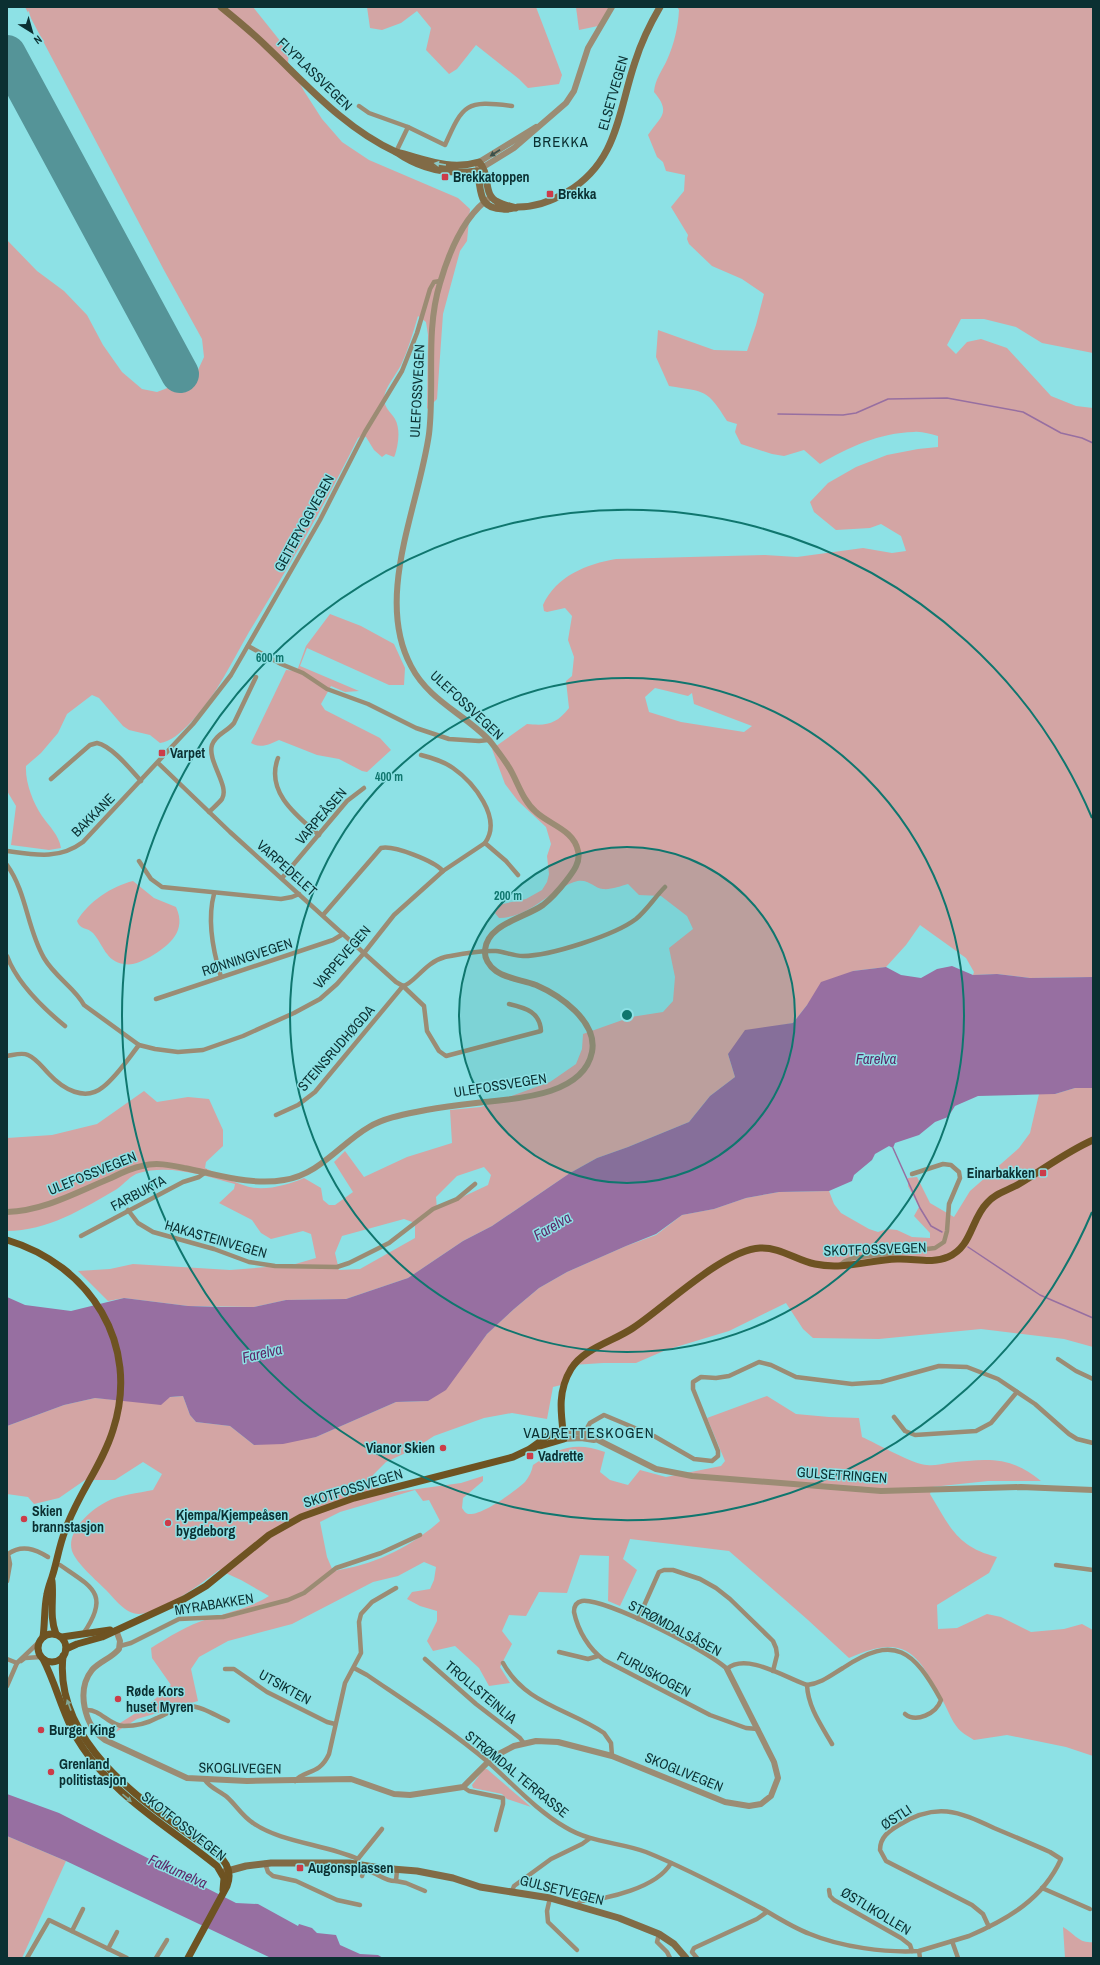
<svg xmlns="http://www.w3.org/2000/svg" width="1100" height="1965" font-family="'Archivo Narrow',sans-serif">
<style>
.green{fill:#d3a5a4;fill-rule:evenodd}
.water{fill:#976fa1}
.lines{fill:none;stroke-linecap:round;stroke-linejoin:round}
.stream{stroke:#976fa1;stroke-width:1.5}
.taxiway{stroke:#559498;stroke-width:15}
.runway{stroke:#559498;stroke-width:38}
.minor{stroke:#9b8c74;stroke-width:4.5}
.tertiary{stroke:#9b8c74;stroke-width:6}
.secondary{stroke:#816b46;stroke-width:7}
.primary{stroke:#6e5322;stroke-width:7}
.oneway{fill:#3d5049}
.oneway2{fill:#8bc9c5}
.oneway3{fill:#81a897}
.ring{fill:none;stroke:#0f766e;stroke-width:2}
.poi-dot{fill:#cc3c49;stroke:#8de1e5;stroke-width:1.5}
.labels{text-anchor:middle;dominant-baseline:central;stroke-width:3;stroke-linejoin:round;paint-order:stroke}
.street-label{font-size:14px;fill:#0b3032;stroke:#8de1e5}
.poi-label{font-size:14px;font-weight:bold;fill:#0b3032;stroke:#8de1e5;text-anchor:start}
.neighbourhood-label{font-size:15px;letter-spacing:1px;fill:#0b3032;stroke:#8de1e5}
.water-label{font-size:15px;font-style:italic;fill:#5d2969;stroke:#8de1e5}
.centre{fill:#0f766e;stroke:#8de1e5;stroke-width:2}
.ring-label{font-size:12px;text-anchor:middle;font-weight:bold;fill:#0f766e;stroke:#8de1e5;stroke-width:3;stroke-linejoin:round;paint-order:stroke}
</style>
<rect width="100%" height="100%" fill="#8de1e5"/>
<!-- green -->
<g class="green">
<path d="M25,7H253L289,52L288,62L304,91L322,119L342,142L369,160L458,198L470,209L467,241L460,251L443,314L437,399L427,409L428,335L426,322L418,316C413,333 408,350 401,365C396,375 385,387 384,398C384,408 391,412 395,419C401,430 398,445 395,455L394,457L386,454L382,457L374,450L366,437L361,436L358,438C325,505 288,568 249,632C238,651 228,671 216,690C205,706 180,741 160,743L150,735L129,730L123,726L99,698L92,695L67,714L58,733L41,753L26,766C25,782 33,803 42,816C49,826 59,835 61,848L49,850L11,845L16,806L7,791V240L37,271L64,291L87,315L103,345L122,372L142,389L157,392L183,382L198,370L204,357L202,339L165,272Z"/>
<polygon points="367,7 536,7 562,75 559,84 528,88 519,79 476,45 457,69 449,74 426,50 431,28 417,11 401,23 382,30 370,28"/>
<polygon points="576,7 612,7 598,26 579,30"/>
<path d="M677,7H1093V353L1042,343L1016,327L984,319H961L947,345L956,354L967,342L981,339L1007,348L1051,396L1076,406L1093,408V977L1030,978L997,974L973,975L974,972L966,958L920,925L906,945L886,967L853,971L807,1005L793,1023L771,1027L728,1054L735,1077L710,1096L689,1122L628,1147L597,1158L570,1173L492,1226L463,1241L408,1278L346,1299L286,1300L254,1307L188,1306L124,1298L108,1301L78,1271L110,1269L133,1264L230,1270L292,1265L316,1258L311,1234L303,1231L271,1239L261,1233L252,1220L219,1203L234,1189L235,1184C205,1176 170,1164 139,1173C131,1175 124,1184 117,1189C83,1209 47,1231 7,1231V1138L52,1135L97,1124L144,1091L157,1102L188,1097L209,1099L223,1130V1146L206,1162L205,1168C218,1174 232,1182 246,1186C263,1192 288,1185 304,1178L321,1188L323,1200L329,1205H335L353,1192L334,1162L345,1151L364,1177L407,1157L452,1143L450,1110L481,1107L550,1082L576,1064L582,1049L583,1034L631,1017L663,1012L673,1001L675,977L669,948L693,929L687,916L661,896L639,895L628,884C621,886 610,890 603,889C593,888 588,877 574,882C547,892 531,917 499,918L495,913L498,905L526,899L542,890L547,882L549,874L547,856L551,844L546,827L518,801L505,784L492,749L527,724C548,726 556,724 569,708L566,681L572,676L574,657L568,640L572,616L565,608L547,612L544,611L543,605C556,576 587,564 616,559L765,555L797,557L863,548L892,553L906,551L901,536L881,524L870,528L836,530L814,512L810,502L828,483L856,467L887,455L918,449L938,447V436C930,434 921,431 914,432C879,433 849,447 820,464L804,450L784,456L772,454L741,444L735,432L737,424L727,421C707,389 706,392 669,386L656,357L658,330L714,350L747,351L756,325L764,294L742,279L712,266L689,244L687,239L688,235L671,207L684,191L685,175L666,171L663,162L657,157L648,135C660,117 672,113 654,92C655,79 662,71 667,60C674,44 678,28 679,10ZM655,688L688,696L692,693L694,704L752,726L744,732L681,722L649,712L645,697ZM484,1167L491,1175L488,1185L437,1209L436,1197L457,1176ZM404,1219L415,1223V1238L360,1269L339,1270L335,1253L342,1236Z"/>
<path d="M330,614L361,626L394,644L405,668L404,685H389L307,648L300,666L359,691L345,692L331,686L321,704L325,710L380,738L391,750L367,772L362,771L339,759L317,755L279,740C270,744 261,749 251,743L286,670L297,671L306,646Z"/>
<path d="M133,881L154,898L176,907C187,931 170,945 150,957C142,961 133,966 124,964C106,962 103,944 93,933C87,927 80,930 77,921C88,902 112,886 133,881Z"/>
<path d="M1075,1088H1093V1347L1064,1339L981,1329L879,1339L813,1338L803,1329L786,1303L729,1331L666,1350L636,1363H603L572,1365L565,1384L553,1387L547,1419L512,1413L484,1418L434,1436L414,1449L386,1462L373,1475L381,1494L461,1483L483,1476V1481L463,1498L462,1508C464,1511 465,1513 468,1514C482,1516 515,1491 525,1482C529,1477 532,1471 533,1465C558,1448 575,1441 605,1452L600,1472L610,1480L628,1485L640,1470L666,1477L721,1466L725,1461L707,1418L767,1396L796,1414L829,1417L859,1418L862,1437C876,1443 914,1465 927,1465C934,1466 941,1464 948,1463C986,1459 1010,1455 1041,1481H988L932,1487L930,1494C950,1527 957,1547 997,1557L989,1573L937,1605L938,1629L957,1628L987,1614L1001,1617L1031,1632L1064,1629L1082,1624L1093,1630V1756L1066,1747L1007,1735L974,1740C968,1736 960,1732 957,1727C952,1721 949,1713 945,1705C919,1656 908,1631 849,1658L808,1620L729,1551L630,1539L623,1559L637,1570L620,1606L608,1601L609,1556L580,1555L567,1593L539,1592L526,1616L509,1615L502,1631L512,1644L500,1667L510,1683L489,1686L479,1668L455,1646L433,1651L427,1641L437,1621V1611L420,1606L407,1599L412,1592L430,1589L434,1580L436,1567L424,1562L398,1576L373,1582L292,1624L228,1641L199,1657L191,1669L198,1701L137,1719L116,1732L120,1723L147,1706L171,1685L152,1658L151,1648C169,1637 187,1625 208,1619C229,1612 250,1608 269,1596L241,1580L219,1570C200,1585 164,1611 140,1614C126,1615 115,1599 106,1590C97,1581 76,1563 72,1551C66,1532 90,1510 106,1502C118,1495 139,1493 153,1490L162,1474L143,1462L115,1480H85L59,1498L34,1504L28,1497L7,1494V1426L64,1405L95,1398L128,1401L183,1396L190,1415L196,1422L230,1426L254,1445L316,1437L396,1402L428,1401L465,1362L487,1334L514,1309L539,1288L567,1272L626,1246L656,1235L682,1215L714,1209L746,1198L779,1192L829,1191L834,1204L841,1213L869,1229L878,1232L887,1229L897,1230L912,1237L930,1238V1233L914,1216L919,1207L908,1186V1178L917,1177L930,1203L954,1217L970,1191L1019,1148L1030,1133L1039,1094H1055ZM415,1490L423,1501L429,1500L440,1521C409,1548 374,1565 333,1571L327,1557L320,1522L340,1512Z"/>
<polygon points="484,1769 487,1769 531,1807 507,1799 502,1794 473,1788 472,1785"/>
<polygon points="7,1836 66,1861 22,1958 7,1958"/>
<path d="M1063,1927C1074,1933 1079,1944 1093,1942V1958H1065Z"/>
</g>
<!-- water -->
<g class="water">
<polygon points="952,966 973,975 997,974 1030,978 1093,977 1093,1088 1075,1088 1055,1094 978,1096 955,1106 948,1117 935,1122 919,1135 895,1143 893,1148 889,1146 875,1154 872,1160 854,1175 852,1181 829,1191 779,1192 746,1198 714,1209 682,1215 656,1234 626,1246 567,1272 539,1288 514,1309 487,1334 446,1390 428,1401 396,1402 316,1437 283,1444 254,1445 230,1426 196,1422 190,1415 183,1396 170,1397 161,1405 95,1398 64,1405 7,1426 7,1297 25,1305 71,1311 124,1298 188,1306 221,1307 254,1307 286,1300 346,1299 408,1278 463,1241 492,1226 570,1173 597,1158 628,1147 689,1122 710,1096 735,1077 728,1054 745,1030 793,1023 807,1005 821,982 853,971 886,967 901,975 921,978 937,969"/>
<polygon points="7,1794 59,1813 236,1903 258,1904 298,1926 299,1924 312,1928 317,1933 336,1935 340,1945 360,1954 378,1955 383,1958 271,1958 66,1861 7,1836"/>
</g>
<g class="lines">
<!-- stream -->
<g class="stream">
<polyline points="778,414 843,415 856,413 888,399 947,398 1023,412 1061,433 1082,438 1093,443"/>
<polyline points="893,1148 920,1208 931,1226 942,1232"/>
<polyline points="968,1247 1040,1295 1093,1318"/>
</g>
<!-- taxiway -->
<polyline class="taxiway" points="153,324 153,337 169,367 175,370 179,369 183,363 182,357 166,348"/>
<!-- runway -->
<polyline class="runway" points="7,54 180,374"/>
<!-- minor -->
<g class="minor">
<path d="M359,106L369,113L408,127L445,145C463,104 466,100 512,106"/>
<polyline points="396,152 408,127"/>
<polyline points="248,646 281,664 303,673 327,689 368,704 416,728 449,739 479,741 488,740"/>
<path d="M278,758C265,792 297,816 319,835"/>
<path d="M158,763L230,832L396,982L403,986C414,984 425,962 445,957C461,954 479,950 496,951C505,952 514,956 523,956C550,956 615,935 636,919C647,910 655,897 665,887"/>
<path d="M51,779L90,745L97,743C112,746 131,770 141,781"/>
<path d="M209,812C213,808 218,804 222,799C230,786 207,761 212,745C216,734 227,732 234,723L256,677"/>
<polyline points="485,843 506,861 518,875"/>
<path d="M7,851C35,855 59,860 83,842L193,724L231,675L320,520L365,432L402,371L417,333L430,289L434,282L440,281"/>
<polyline points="139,861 151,879 162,887 281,899 292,897 299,894"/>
<path d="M7,865C27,893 27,929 44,958C55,977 75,988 84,1005L139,1045L155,1049L178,1052L203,1050L243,1036L294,1013L320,999L337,984L364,953L394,915L443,871L485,843C503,818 473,782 453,768C443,761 433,758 421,755"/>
<polyline points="282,878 347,801 364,788"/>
<path d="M214,894C207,920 213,951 221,977"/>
<path d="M323,915L381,848C394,845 434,861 443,871"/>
<path d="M7,956C17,983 43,1008 65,1026"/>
<polyline points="156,999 333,940 343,934"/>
<path d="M7,1056C14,1055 22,1052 28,1055C37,1059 42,1067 49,1074C63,1089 85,1102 103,1087C117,1076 128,1059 139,1045"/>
<path d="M276,1115L298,1105L315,1092L403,986L424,1006L427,1031L439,1051L446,1056L541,1031C540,1012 526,1008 509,1004"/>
<polyline points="128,1210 138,1223 153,1232 214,1249 249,1262 275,1266 337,1267 349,1263 389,1243 433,1209 457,1199 475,1184"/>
<polyline points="81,1236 183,1182 199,1177 206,1172"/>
<polyline points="840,1265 845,1261 853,1258 935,1248 944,1242 947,1231 949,1204 960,1178 959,1172 951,1165 943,1164 912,1174"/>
<polyline points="1058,1359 1076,1371 1093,1379"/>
<polyline points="894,1417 905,1431 915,1435 976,1431 991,1423 1017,1392"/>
<polyline points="583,1435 590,1423 604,1415 654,1436 694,1459 712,1461 718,1456 718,1451 693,1389 693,1382 701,1377 716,1378 729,1376 759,1362 771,1365 796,1377 852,1384 881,1382 939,1366 967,1367 998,1379 1035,1404 1069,1434 1077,1439 1093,1443"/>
<path d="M60,1565C92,1587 111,1594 83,1634"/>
<polyline points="1056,1565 1093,1570"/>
<path d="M7,1581L10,1564L8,1554C22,1544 35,1549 48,1557"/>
<polyline points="638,1619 659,1572 664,1570 673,1570 700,1579 716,1588 730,1599 773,1641 776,1648 777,1655 773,1671"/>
<polyline points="120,1646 131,1643 179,1619 223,1617 288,1600 304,1593 336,1568 381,1553 420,1535"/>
<polyline points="559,1652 588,1659 598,1656"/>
<polyline points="7,1659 17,1663"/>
<polyline points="425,1659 476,1704 520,1738 523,1742"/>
<polyline points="21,1661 25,1658 41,1657"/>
<path d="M503,1663C525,1704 569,1709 604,1733L611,1743L612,1756"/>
<path d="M354,1668L367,1675C408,1703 450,1730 488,1762C513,1784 536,1810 565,1827C591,1843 619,1842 646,1852C686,1868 725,1889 763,1909C778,1918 794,1928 810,1934C841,1947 886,1953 919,1951L969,1936C1008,1919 1043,1899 1061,1859L1050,1852C1032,1844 1013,1836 994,1828C958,1811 936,1802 899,1825C889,1831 880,1837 880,1850L886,1861L972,1905L983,1914L989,1927"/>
<polyline points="225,1669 234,1669 267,1692 327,1722 335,1724"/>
<path d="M807,1685C822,1683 831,1675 843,1668C895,1633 914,1651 941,1700C936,1714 916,1723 905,1714"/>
<polyline points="7,1686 17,1663 38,1643"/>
<path d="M86,1710C101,1709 109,1726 124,1726C135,1726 148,1723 157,1718C168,1714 176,1706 188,1706C202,1706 216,1716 228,1721"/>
<path d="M758,1729L746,1728L710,1715L604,1660C589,1649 578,1631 574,1612C574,1606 576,1602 582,1601C605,1598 710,1652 727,1669C746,1652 786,1678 807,1685C808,1707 821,1725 832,1744"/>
<path d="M205,1780C210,1788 220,1791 227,1797C236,1805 242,1816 253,1823C282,1843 325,1844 358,1859"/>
<path d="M295,1781C305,1769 319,1776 329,1754L345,1683L361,1653L359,1622L361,1614L372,1602L396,1588"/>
<polyline points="463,1787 469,1791 503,1798 503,1804 496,1830"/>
<polyline points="357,1860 382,1829"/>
<polyline points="265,1863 268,1872 273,1876 296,1881 337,1900 360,1905"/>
<polyline points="397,1870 396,1881 406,1883 425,1891"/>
<path d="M362,1876L364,1870C378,1872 384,1882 396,1881"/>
<polyline points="1042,1888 1090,1909"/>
<polyline points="829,1890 830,1896 834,1900 901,1938 910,1945 912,1951"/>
<polyline points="512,1891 514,1886 551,1859 582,1844 589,1839"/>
<polyline points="550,1898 547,1911 548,1922 577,1950"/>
<path d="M577,1905L581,1901C607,1899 657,1888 671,1863"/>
<polyline points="72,1931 83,1909"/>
<polyline points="659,1934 657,1942 667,1952 670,1958"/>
<polyline points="952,1941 958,1958"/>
<polyline points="108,1949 117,1932"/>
<polyline points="919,1951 920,1958"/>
<polyline points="27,1958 49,1920 127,1958"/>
<polyline points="156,1958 167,1940"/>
<polyline points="697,1958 692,1952 694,1948 757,1919 767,1912"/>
</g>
<!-- tertiary -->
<g class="tertiary">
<polyline points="478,166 479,162 536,127"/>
<polyline points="480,169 514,148 566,103 574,91 588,48 612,7"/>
<path d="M7,1212C44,1211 77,1192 111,1178C121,1173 131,1168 142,1166C156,1162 170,1165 184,1168C216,1174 251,1186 284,1180C319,1175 341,1143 369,1127C386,1117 407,1114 426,1110C443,1107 459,1105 476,1103C512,1099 583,1097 592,1052C598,1021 559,995 536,985C523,980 507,979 496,971C489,966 484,958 485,950C487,924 525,918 543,905C552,898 559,890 566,881C573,872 581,862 578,851C574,830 550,825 536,812C523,801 518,783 510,769C504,759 497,750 490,741C465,714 429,701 411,666C374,597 419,506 429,434C435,384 425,332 440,283C449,252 464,215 491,197"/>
<polyline points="563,1430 584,1433 656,1469 692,1476 881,1491 1021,1487 1093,1490"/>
<polyline points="564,1439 581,1438 594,1440"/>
<path d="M116,1630L120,1641L119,1649C112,1658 100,1661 92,1670C76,1690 84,1726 105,1740L187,1778L247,1781L351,1779L394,1794L410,1795L463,1787L493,1757L514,1746L536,1741L558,1742L612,1756L725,1802L749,1806L761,1804L771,1796L778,1778L774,1762L727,1669"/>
</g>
<!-- secondary -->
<g class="secondary">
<path d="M221,7C237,20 253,33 267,47C308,86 344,128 396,152"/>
<path d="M516,208C510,206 503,205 498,202C482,195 491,174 479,162C449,171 425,159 396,152C420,169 448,175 477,171C482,190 477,209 503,209C509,210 513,208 518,207C536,207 552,201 567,192C618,162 618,112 635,62C641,43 650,24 660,7"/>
<polyline points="224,1872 246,1866 271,1863 349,1863 380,1868 417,1871 453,1878 480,1887 550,1898 619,1918 659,1934 674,1944 686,1958"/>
</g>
<!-- primary -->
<g class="primary">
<path d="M7,1240C90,1265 141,1344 113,1430C102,1466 77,1495 65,1531C59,1546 57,1562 52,1577C50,1583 48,1588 47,1594C44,1608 45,1623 43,1637"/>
<polyline points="531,1448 549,1435 563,1430"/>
<path d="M52,1581C54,1600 49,1616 56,1634"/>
<circle cx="52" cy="1648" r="14"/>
<polyline points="62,1637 110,1630"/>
<path d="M66,1649L77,1644L102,1637L184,1599L206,1586L269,1535L301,1517L354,1498L513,1457L530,1449L564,1439C561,1414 557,1392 571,1369C584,1348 614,1341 633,1328C665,1307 723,1250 760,1248C780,1247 796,1260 815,1264C843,1270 870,1260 897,1259C914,1258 932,1264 948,1257C972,1247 971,1219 987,1203C995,1193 1009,1190 1019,1184C1044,1169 1066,1152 1093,1140"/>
<path d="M63,1656C53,1747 153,1809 217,1854C228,1863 232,1873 227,1886L188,1958"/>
<path d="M43,1659C56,1684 62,1712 76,1737C110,1795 167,1825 217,1866L224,1878L223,1890"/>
</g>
</g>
<!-- one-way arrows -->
<defs><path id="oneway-solid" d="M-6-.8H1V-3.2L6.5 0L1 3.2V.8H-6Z"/></defs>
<use class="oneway" href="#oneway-solid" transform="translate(495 153) rotate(147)"/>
<use class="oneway2" href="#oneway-solid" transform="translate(440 164) rotate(-171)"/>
<g class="oneway3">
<use href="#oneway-solid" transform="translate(69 1705) rotate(-110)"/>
<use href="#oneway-solid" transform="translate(127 1798) rotate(41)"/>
</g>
<!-- distance rings -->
<circle cx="627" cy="1015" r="168" fill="#0f766e" fill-opacity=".12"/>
<g class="ring">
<circle cx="627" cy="1015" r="168"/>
<circle cx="627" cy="1015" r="337"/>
<path d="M1092 1212A505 505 0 1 1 1092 818"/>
</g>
<!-- markers -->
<g class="poi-dot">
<rect x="441" y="173" width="8" height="8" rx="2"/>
<rect x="546" y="190" width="8" height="8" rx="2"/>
<rect x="158" y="749" width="8" height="8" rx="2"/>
<rect x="1039" y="1169" width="8" height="8" rx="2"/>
<circle cx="443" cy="1448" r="4"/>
<rect x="526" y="1452" width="8" height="8" rx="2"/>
<circle cx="24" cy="1519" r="4"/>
<circle cx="168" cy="1523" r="4"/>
<circle cx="118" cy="1699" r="4"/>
<circle cx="41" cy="1730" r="4"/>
<circle cx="51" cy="1772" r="4"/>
<rect x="296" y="1864" width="8" height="8" rx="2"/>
</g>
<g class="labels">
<!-- street labels -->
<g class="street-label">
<text transform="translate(315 74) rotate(44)">FLYPLASSVEGEN</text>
<text transform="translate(613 93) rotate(-74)">ELSETVEGEN</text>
<text transform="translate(417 391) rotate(-87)">ULEFOSSVEGEN</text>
<text transform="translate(304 523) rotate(-61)">GEITERYGGVEGEN</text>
<text transform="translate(467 705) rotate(43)">ULEFOSSVEGEN</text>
<text transform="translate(93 815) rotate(-45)">BAKKANE</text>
<text transform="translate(321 816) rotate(-49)">VARPEÅSEN</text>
<text transform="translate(287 868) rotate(42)">VARPEDELET</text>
<text transform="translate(247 957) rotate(-18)">RØNNINGVEGEN</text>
<text transform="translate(342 957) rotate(-49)">VARPEVEGEN</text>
<text transform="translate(336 1048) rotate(-49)">STEINSRUDHØGDA</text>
<text transform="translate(500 1085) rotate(-9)">ULEFOSSVEGEN</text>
<text transform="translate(92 1173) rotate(-22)">ULEFOSSVEGEN</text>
<text transform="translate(138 1193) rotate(-28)">FARBUKTA</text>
<text transform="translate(216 1239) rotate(16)">HAKASTEINVEGEN</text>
<text transform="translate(875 1249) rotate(-2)">SKOTFOSSVEGEN</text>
<text transform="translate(842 1475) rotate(4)">GULSETRINGEN</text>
<text transform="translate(353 1488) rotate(-17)">SKOTFOSSVEGEN</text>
<text transform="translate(214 1604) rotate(-9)">MYRABAKKEN</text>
<text transform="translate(675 1628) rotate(28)">STRØMDALSÅSEN</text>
<text transform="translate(654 1674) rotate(28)">FURUSKOGEN</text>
<text transform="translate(285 1687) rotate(29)">UTSIKTEN</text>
<text transform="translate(481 1692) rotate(40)">TROLLSTEINLIA</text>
<text transform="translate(240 1768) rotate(1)">SKOGLIVEGEN</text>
<text transform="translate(684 1772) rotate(22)">SKOGLIVEGEN</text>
<text transform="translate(517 1774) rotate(39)">STRØMDAL TERRASSE</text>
<text transform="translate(896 1817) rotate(-33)">ØSTLI</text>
<text transform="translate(184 1826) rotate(38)">SKOTFOSSVEGEN</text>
<text transform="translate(562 1890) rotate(14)">GULSETVEGEN</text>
<text transform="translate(876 1911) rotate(31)">ØSTLIKOLLEN</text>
</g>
<!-- poi labels -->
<g class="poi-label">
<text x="453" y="177">Brekkatoppen</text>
<text x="558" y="194">Brekka</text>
<text x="170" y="753">Varpet</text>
<text x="1035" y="1173" text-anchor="end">Einarbakken</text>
<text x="435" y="1448" text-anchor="end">Vianor Skien</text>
<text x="538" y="1456">Vadrette</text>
<text x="32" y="1511">Skien<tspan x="32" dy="16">brannstasjon</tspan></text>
<text x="176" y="1515">Kjempa/Kjempeåsen<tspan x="176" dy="16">bygdeborg</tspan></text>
<text x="126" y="1691">Røde Kors<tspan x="126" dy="16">huset Myren</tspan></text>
<text x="49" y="1730">Burger King</text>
<text x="59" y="1764">Grenland<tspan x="59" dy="16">politistasjon</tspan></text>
<text x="308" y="1868">Augonsplassen</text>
</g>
<!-- neighbourhood labels -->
<g class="neighbourhood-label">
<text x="561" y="141">BREKKA</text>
<text x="589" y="1432">VADRETTESKOGEN</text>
</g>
<!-- water labels -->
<g class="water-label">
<text x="876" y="1058">Farelva</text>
<text transform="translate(552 1226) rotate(-30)">Farelva</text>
<text transform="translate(262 1353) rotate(-13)">Farelva</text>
<text transform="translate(178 1871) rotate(24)">Falkumelva</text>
</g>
</g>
<circle cx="627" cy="1015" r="6" class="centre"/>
<g class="ring-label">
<text x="270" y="662">600 m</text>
<text x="389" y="781">400 m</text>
<text x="508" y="900">200 m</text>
</g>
<!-- border -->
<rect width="1100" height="1965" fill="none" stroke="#0b3032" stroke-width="16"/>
<!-- north arrow -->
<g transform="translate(32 32) rotate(143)" stroke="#8de1e5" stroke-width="3" paint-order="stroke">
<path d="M0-3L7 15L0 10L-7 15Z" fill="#0b3032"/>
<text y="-6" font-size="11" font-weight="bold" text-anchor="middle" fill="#0b3032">N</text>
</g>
</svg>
